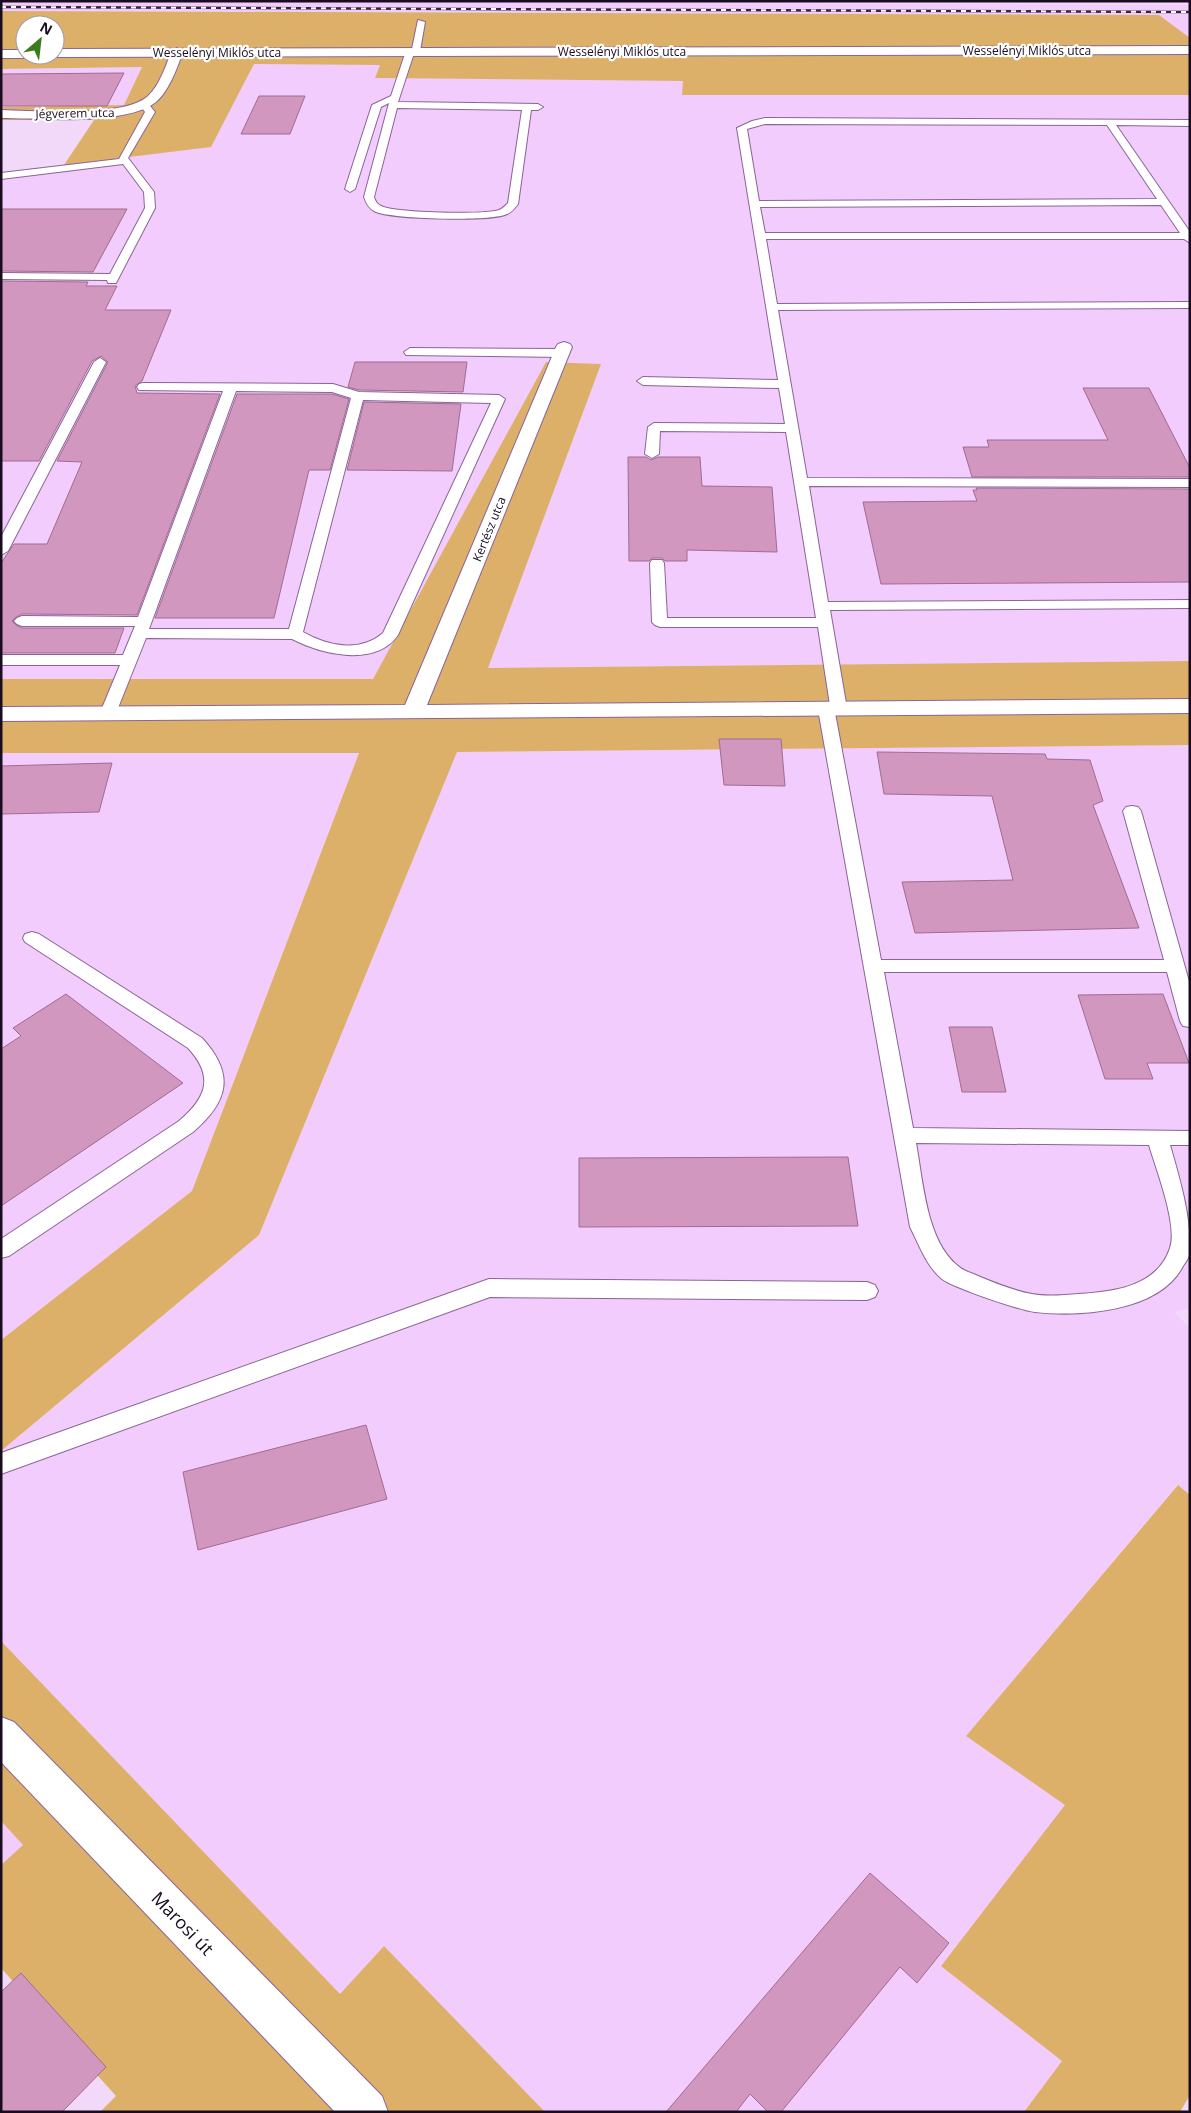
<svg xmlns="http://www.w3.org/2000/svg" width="1191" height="2113" font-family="'Open Sans',sans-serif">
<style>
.built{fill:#f1ccfd}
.green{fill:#ddb06a;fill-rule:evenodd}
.building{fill:#d197bf;stroke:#a16b91}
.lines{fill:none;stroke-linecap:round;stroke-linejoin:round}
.service-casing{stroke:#8a6495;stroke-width:2}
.minor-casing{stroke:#8a6495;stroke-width:2}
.tertiary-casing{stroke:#8a6495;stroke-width:2}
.primary-casing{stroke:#8a6495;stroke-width:2}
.service{fill:#fff;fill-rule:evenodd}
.minor{fill:#fff;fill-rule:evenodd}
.tertiary{fill:#fff;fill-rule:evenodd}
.primary{fill:#fff;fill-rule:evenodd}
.rail-casing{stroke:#35253a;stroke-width:2.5}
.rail{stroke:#fff;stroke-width:2;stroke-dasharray:5;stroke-linecap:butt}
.labels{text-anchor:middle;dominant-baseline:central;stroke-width:4.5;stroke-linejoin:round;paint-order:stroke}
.far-street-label{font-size:12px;fill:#1a0c1f;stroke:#fff}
.near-street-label{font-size:18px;fill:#1a0c1f;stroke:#fff}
</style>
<rect width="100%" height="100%" fill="#f2d9fa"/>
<!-- built -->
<g class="built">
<polygon points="1,1 1190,5 1190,38 1159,15 1,11"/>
<polygon points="254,64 380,65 376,78 684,81 682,95 1190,95 1190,661 488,668 601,364 546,362 373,679 1,679 1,173 211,147"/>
<polygon points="143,67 124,105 1,107 1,69"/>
<polygon points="1190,745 1190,1308 1174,1312 1190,1328 1190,1495 1177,1485 966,1736 1066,1805 941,1965 1062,2061 1024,2112 545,2112 384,1946 340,1994 1,1641 1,1451 259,1235 457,752"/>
<polygon points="359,752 192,1191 1,1340 1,753"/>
<polygon points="1,1821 23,1845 1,1865"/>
</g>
<!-- green -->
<g class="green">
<path d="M1,11L1159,15L1190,38V95H682L683,81L375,78L380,65L254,64L211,147L64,165L94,120H1V107L124,105L142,67L1,69ZM25,25H55V55H25Z"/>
<polygon points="546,362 601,364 488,668 1190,661 1190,745 457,752 259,1235 1,1451 1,1340 192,1191 359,753 1,753 1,679 373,679"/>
<polygon points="1178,1485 1190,1495 1190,2095 1180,2112 1024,2112 1062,2061 941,1966 1065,1805 966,1736"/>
<polygon points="1,1641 340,1994 384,1946 545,2112 100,2112 116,2096 1,1968 1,1865 23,1845 1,1821"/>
</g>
<!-- building -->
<g class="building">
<polygon points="124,73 107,106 1,106 1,74"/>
<polygon points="259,96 305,96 290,134 241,134"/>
<polygon points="1,209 127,209 93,272 1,271"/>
<polygon points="1,281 88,282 86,286 117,286 105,310 171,310 142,381 135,386 137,393 220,394 137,615 22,614 16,617 12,621 16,625 22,628 124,628 115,653 1,653 1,563 14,544 47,544 82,462 57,461 108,362 101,356 92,361 39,461 1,461"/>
<polygon points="355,362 467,362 463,392 359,390 348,387"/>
<polygon points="1083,388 1149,388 1190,468 1190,477 972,477 963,447 989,447 987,440 1108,440"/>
<polygon points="237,394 332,394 349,399 330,470 309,470 274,618 155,618"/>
<polygon points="364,402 461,404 452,471 347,470"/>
<polygon points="628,457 646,457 651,460 658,457 700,457 702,486 772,487 777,552 687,550 687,561 665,561 662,558 652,558 649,561 629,561"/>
<polygon points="976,488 1190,489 1190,582 881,584 863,502 977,501 973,490 977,490"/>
<polygon points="719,739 781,739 785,786 724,785"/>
<polygon points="877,752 1045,754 1047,759 1090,760 1103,801 1093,805 1139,928 915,933 902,882 1013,880 992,796 884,794"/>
<polygon points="112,763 99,812 1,814 1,766"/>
<polygon points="66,994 183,1083 1,1206 1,1049 21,1036 13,1028"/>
<polygon points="1163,994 1189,1063 1147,1063 1153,1079 1105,1079 1078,995"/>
<polygon points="949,1027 992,1027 1006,1092 962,1092"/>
<polygon points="848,1157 858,1226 579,1227 579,1158"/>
<polygon points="366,1425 387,1499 198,1550 183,1472"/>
<polygon points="870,1873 949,1943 917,1983 900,1967 781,2112 768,2112 750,2094 736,2112 666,2112"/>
<polygon points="21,1973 106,2067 62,2112 1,2112 1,1992"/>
</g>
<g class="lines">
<!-- service casing -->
<g class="service-casing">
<g id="service">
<path d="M418,20L425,22L420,51L414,53L398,102L538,104L543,107L538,110H531L518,204C515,208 511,213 507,214C490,222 394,219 376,212C369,209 366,203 364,197L389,103L381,107L355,189L350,192L345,189L372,105L391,96L406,51L412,49ZM397,108L522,110L508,203C505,206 502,209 499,210C484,215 394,213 381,206C377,204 375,201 374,197Z"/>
<polygon points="144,101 147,102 155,112 128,158 154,192 155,208 116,283 108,283 107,280 1,279 1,273 110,274 145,208 144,192 123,164 1,179 1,173 119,159 145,112 139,104"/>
<path d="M765,118L1190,120V126L1116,125L1190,232V243L1184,239H766L777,304L1190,302V308L778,310L807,478L1190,479V487L809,486L828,602L1190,600V608L830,610L847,709L845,712L835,713L881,960H1164L1123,811L1126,807L1132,806L1138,807L1141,811L1190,985V1027L1183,1026L1180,1021L1167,972H884L913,1128L1190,1131V1145H1170C1180,1180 1191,1216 1190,1253C1189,1257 1186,1262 1183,1266C1160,1312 1080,1317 1035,1312C1019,1310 954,1288 942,1279C926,1266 919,1244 910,1227L818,709L820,706L830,705L818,627H660L655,625L652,622L650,563L652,560H662L664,563L667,618H816L786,432L660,431L659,454L652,458L645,454L648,427L654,423L785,424L779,388L643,385L637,381L643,377L778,380L737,128L752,121ZM765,124L1107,125L1157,199L759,201L747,129ZM1161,205L1180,233H765L760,207ZM916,1143L1149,1145C1156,1169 1178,1225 1170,1248C1157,1287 1113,1292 1078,1294C1064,1295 1047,1297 1032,1294C1014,1291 995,1283 978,1276C972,1273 963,1271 958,1266C926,1241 923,1180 916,1143Z"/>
<polygon points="410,348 562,349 568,353 562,357 406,355 404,352"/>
<polygon points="100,358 106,362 8,551 1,555 1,537 94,362"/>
<path d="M143,383L333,384L359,392L499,395L505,399L398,635C375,668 321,654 292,639L146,638L116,713L114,716H102L100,713L120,665H1V655H123L135,626H22L17,624L14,621L17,618L22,616L138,617L223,391L139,390L137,387L139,384ZM236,391L332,392L351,398L289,629H149ZM363,400L491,403L383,633C360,653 328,646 303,632Z"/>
<path d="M32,932L39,934L202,1038C235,1074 229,1101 193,1132L9,1256L1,1258V1239L179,1121C206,1098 215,1077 188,1048L25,942L23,938L25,934Z"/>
<polygon points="489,1279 867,1282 875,1285 878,1291 875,1297 867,1300 490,1297 1,1474 1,1453"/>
</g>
</g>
<!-- minor casing -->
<g class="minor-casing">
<g id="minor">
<path d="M177,48L183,52C177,68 169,91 156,102C126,126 39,118 1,118V110C34,111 124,118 148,96C159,86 166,66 171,52Z"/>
<polygon points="564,342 570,344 572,347 427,705 1190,699 1190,713 1,721 1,707 405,705 556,347 558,344"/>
</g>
</g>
<!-- tertiary casing -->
<g class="tertiary-casing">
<polygon id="tertiary" points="1,1717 14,1722 382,2096 388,2112 335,2112 1,1762"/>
</g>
<!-- primary casing -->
<g class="primary-casing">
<g id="primary">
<polygon points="1190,46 1190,54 55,57 51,55 55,55 55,49"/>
<polygon points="1,50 25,50 25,55 30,55 25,58 1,58"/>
</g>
</g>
<!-- service -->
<use href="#service" class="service"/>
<!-- minor -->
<use href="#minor" class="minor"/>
<!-- tertiary -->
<use href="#tertiary" class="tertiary"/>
<!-- primary -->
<use href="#primary" class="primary"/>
<!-- rail casing -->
<g class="rail-casing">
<polyline id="rail" points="1,7 1190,12"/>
</g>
<!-- rail -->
<use href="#rail" class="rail"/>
</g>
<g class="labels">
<!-- far-street labels -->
<g class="far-street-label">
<text x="1027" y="50">Wesselényi Miklós utca</text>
<text x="622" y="51">Wesselényi Miklós utca</text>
<text x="217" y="52">Wesselényi Miklós utca</text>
<text transform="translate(75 113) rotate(-1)">Jégverem utca</text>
<text transform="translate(489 529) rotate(-68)">Kertész utca</text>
</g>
<!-- near-street labels -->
<g class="near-street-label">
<text transform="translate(183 1923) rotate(46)">Marosi út</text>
</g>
</g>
<!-- border -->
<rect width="1191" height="2113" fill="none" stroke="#1a0c1f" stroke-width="5"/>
<!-- north arrow -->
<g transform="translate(40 40) rotate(28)"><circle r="24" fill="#ffffff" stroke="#a39ea5"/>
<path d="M0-4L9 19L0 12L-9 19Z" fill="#3b7d1e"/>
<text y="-8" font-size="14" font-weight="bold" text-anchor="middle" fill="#1a0c1f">N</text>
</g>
</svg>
